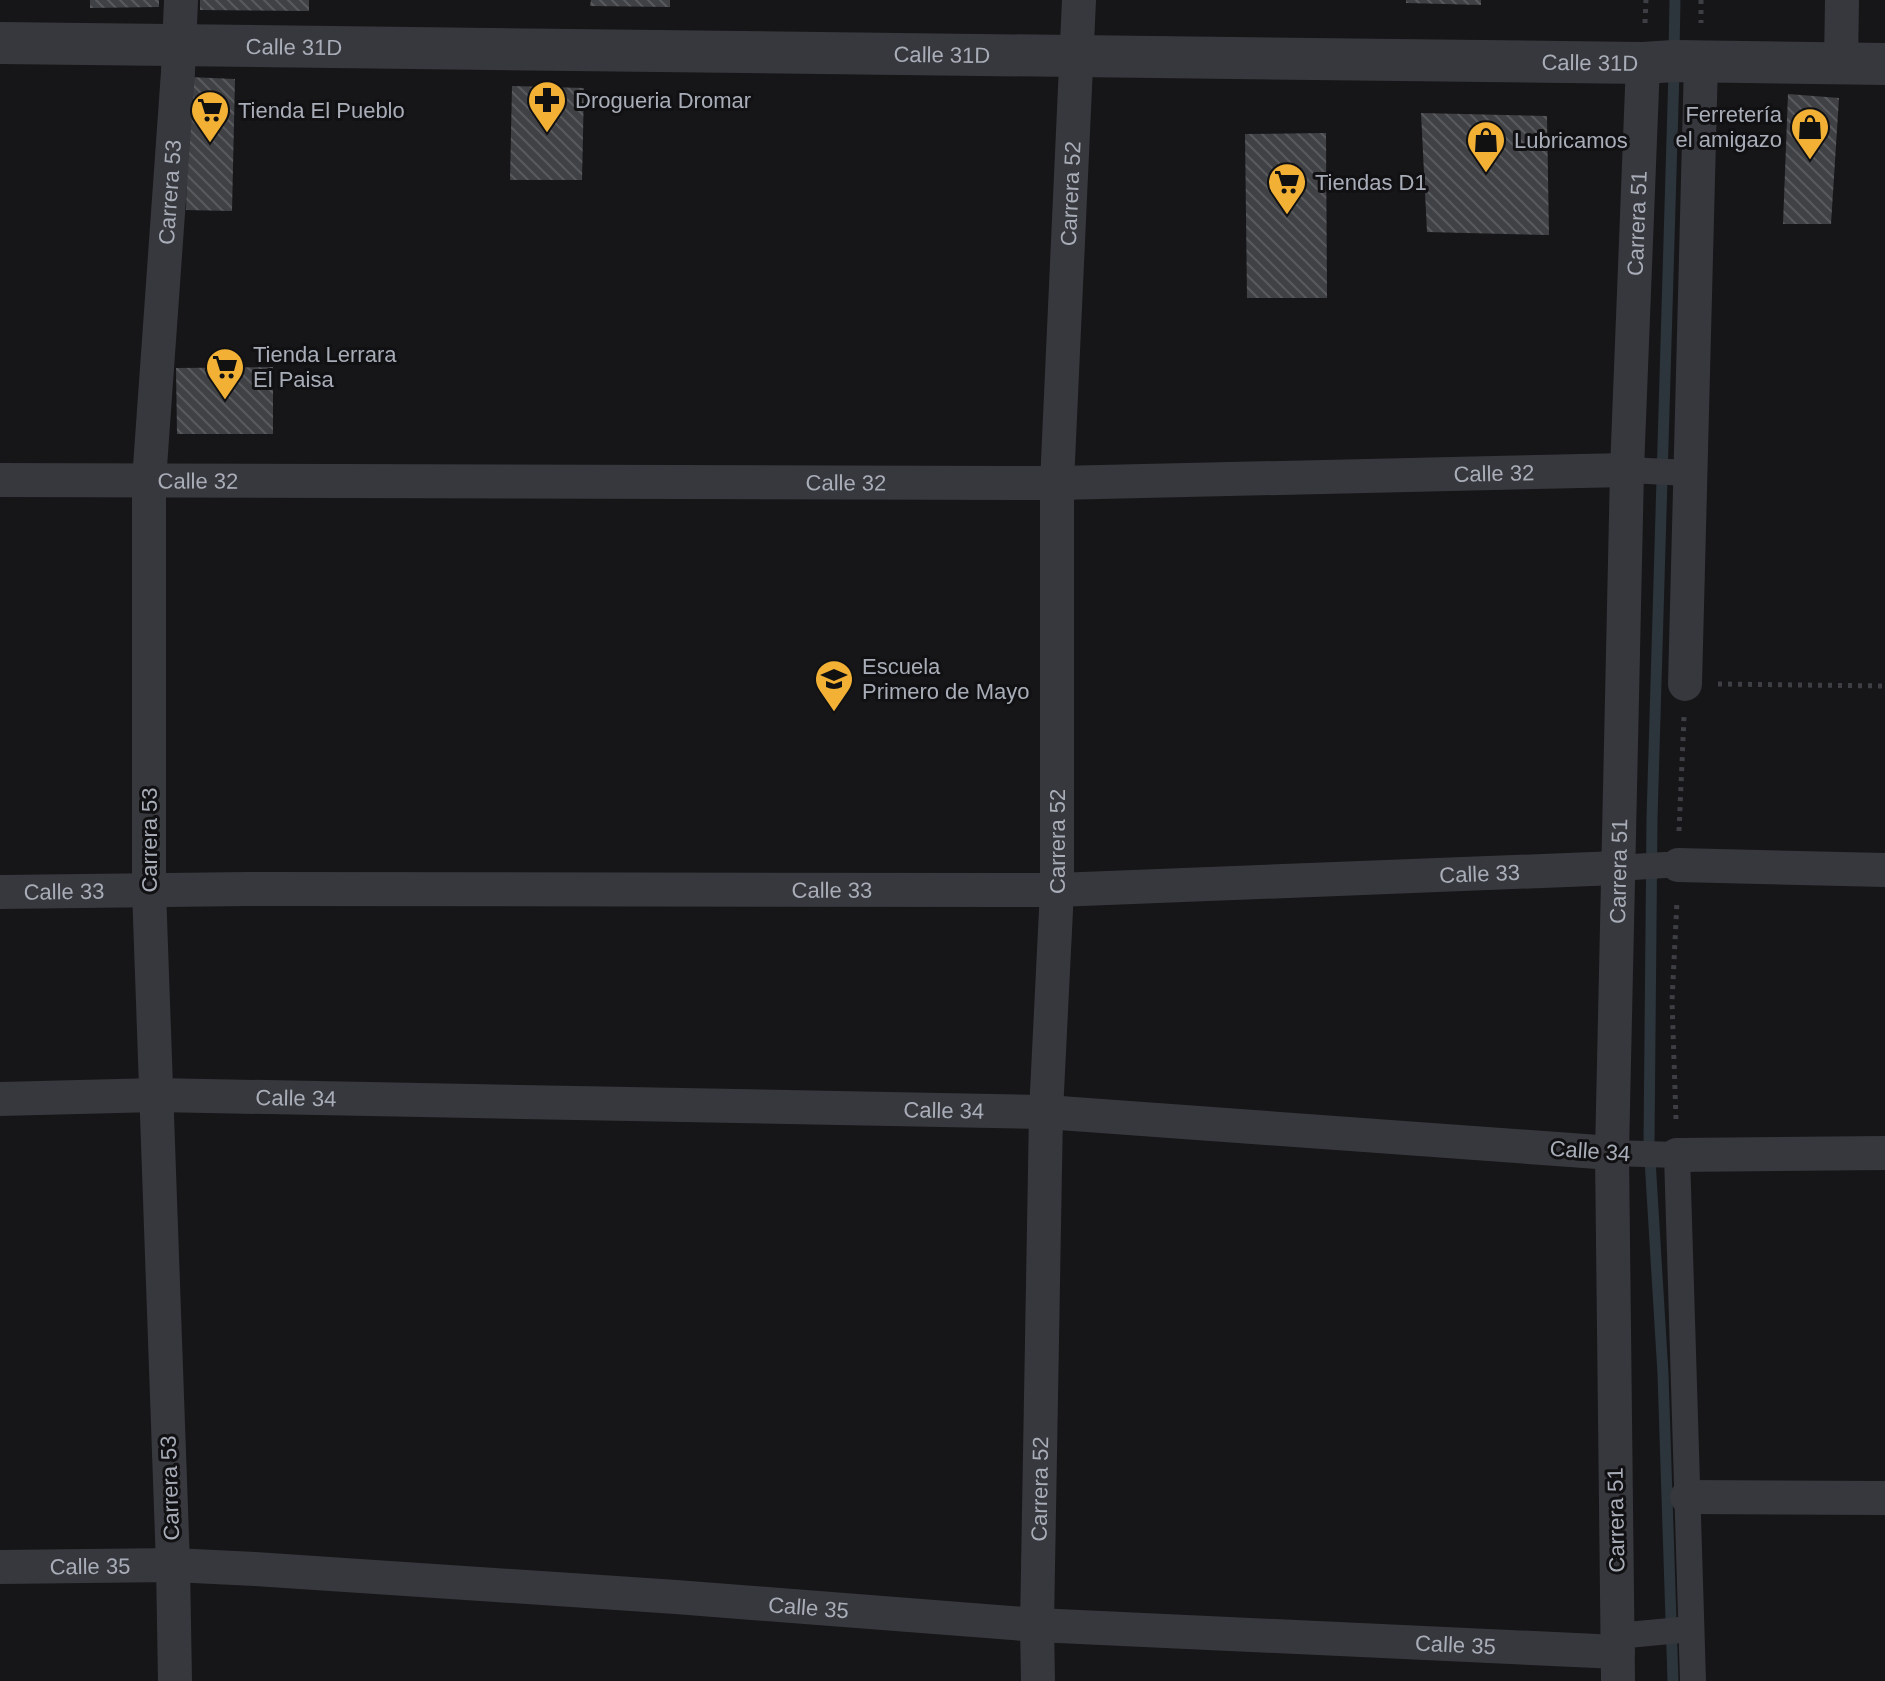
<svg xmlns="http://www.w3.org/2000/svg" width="1885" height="1681" font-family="Arial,sans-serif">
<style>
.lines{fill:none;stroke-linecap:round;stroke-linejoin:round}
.stream{stroke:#2c353c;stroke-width:11}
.building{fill:url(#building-back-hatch)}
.path{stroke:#3d3f44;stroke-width:5;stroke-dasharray:4 6;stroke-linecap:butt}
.pedestrian{stroke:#37383d;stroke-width:26}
.minor{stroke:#37383d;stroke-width:34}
.tertiary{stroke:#37383d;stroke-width:42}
.labels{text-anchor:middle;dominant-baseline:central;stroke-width:6;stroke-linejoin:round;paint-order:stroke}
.street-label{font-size:22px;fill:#a8adb8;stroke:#111113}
.poi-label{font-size:22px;fill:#a8adb8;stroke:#111113;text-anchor:start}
</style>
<defs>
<pattern id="building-back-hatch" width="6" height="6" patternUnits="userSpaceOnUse" patternTransform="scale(2)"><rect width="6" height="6" fill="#404145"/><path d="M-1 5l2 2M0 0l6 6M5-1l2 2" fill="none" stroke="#595a5e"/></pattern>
</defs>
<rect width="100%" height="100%" fill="#161618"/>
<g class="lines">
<!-- stream -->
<g class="stream">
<polyline points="1674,53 1675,0"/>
<polyline points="1673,1681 1663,1374 1649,1143 1652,819 1674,71"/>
</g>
</g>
<!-- building -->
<g class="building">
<polygon points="90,0 159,0 159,7 90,8"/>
<polygon points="200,0 309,0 309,11 200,10"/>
<polygon points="591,0 670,0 670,7 590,6"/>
<polygon points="1406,0 1481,0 1481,5 1406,3"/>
<polygon points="189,77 235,79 232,211 186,210"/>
<polygon points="512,86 584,88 582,180 510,180"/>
<polygon points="1788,94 1839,98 1831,224 1783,224"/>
<polygon points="1421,113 1547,116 1549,235 1427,232"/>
<polygon points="1326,133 1327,298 1247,298 1245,134"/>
<polygon points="273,367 273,434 177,434 176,368"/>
</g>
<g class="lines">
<!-- path -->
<g class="path">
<polyline points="1701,0 1701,23"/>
<polyline points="1645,23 1646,0"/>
<polyline points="1718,684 1885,686"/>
<polyline points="1679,831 1684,717"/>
<polyline points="1676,1119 1672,1001 1677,901"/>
</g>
<!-- pedestrian -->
<g class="pedestrian">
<polyline points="1627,470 1690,473"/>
<polyline points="1617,868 1665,865"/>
<polyline points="1612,1153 1677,1155 1693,1681"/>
<polyline points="1617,1636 1691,1629"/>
</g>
<!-- minor -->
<g class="minor">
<polyline points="1841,63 1842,0"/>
<path id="s1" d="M0,480L1057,483L1627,470"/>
<polyline points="1685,684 1701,62"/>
<polyline points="1678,865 1885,870"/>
<path id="s2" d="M0,892L248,889L1057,890L1617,868"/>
<path id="s3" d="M0,1099L157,1095L1046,1112L1612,1153"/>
<polyline points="1677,1155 1885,1153"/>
<polyline points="1687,1497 1885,1498"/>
<path id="s4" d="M0,1567L173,1565L255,1569L676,1597L1037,1625L1618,1652"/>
<path id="s5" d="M175,1681L173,1565L149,890V481L178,72L181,0"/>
<path id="s6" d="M1038,1681L1037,1625L1046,1112L1057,890V483L1079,0"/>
<path id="s7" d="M1618,1681L1612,1153L1627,470L1643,63"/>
</g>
<!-- tertiary -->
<path class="tertiary" id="s8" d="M0,43L1643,63L1674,61L1885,64"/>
</g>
<!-- icons -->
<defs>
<g id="pharmacy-pin" transform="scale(2)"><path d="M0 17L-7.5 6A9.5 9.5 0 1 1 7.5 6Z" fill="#f2b134" stroke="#111113"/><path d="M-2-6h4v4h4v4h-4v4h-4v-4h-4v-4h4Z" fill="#111"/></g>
<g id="supermarket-pin" transform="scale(2)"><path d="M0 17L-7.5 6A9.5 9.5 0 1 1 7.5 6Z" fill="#f2b134" stroke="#111113"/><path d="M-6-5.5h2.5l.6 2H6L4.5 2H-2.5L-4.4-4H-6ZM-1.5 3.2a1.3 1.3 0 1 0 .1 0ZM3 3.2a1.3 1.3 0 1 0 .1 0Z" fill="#111"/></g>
<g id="shop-pin" transform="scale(2)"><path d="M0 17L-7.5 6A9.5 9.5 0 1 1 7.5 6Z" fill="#f2b134" stroke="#111113"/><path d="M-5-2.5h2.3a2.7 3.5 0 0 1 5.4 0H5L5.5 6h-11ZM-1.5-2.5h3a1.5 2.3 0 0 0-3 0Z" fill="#111"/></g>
<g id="school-pin" transform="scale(2)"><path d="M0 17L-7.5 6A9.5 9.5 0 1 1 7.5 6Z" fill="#f2b134" stroke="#111113"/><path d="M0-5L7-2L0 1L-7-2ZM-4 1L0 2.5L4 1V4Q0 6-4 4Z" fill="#111"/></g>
</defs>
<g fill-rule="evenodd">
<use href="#pharmacy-pin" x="547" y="100"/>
<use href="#supermarket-pin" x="210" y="110"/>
<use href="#shop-pin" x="1810" y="127"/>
<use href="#shop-pin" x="1486" y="140"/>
<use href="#supermarket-pin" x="1287" y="182"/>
<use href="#supermarket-pin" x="225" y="367"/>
<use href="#school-pin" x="834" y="679"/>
</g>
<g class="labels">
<!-- street labels -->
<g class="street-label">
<text stroke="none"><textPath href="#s8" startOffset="294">Calle 31D</textPath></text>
<text stroke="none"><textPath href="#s8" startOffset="942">Calle 31D</textPath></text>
<text stroke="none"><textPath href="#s8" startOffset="1590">Calle 31D</textPath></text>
<text stroke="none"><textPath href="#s5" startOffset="1490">Carrera 53</textPath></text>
<text stroke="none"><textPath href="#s6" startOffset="1488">Carrera 52</textPath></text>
<text stroke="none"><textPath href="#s7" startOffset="1458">Carrera 51</textPath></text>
<text stroke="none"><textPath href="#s1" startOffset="1494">Calle 32</textPath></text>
<text stroke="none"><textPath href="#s1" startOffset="198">Calle 32</textPath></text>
<text stroke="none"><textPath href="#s1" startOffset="846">Calle 32</textPath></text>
<text transform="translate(149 840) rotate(-90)">Carrera 53</text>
<text stroke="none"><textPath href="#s6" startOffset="840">Carrera 52</textPath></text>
<text stroke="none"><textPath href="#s7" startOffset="810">Carrera 51</textPath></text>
<text stroke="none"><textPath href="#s2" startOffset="1480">Calle 33</textPath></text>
<text stroke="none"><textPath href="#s2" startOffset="832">Calle 33</textPath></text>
<text stroke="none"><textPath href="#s2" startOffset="64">Calle 33</textPath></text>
<text stroke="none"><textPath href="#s3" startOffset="296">Calle 34</textPath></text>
<text stroke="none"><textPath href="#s3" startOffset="944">Calle 34</textPath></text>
<text transform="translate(1590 1151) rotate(4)">Calle 34</text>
<text transform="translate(170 1488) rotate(-92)">Carrera 53</text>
<text stroke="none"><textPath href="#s6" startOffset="192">Carrera 52</textPath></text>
<text transform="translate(1616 1520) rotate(-91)">Carrera 51</text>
<text stroke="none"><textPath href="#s4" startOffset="90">Calle 35</textPath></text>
<text stroke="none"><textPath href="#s4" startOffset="810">Calle 35</textPath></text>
<text stroke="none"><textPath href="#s4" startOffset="1458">Calle 35</textPath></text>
</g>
<!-- poi labels -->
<g class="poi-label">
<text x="575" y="100">Drogueria Dromar</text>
<text x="238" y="110">Tienda El Pueblo</text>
<text x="1782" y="114" text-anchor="end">Ferretería<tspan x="1782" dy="25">el amigazo</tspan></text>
<text x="1514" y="140">Lubricamos</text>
<text x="1315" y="182">Tiendas D1</text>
<text x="253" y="354">Tienda Lerrara<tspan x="253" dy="25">El Paisa</tspan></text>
<text x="862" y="666">Escuela<tspan x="862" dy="25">Primero de Mayo</tspan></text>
</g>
</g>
</svg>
